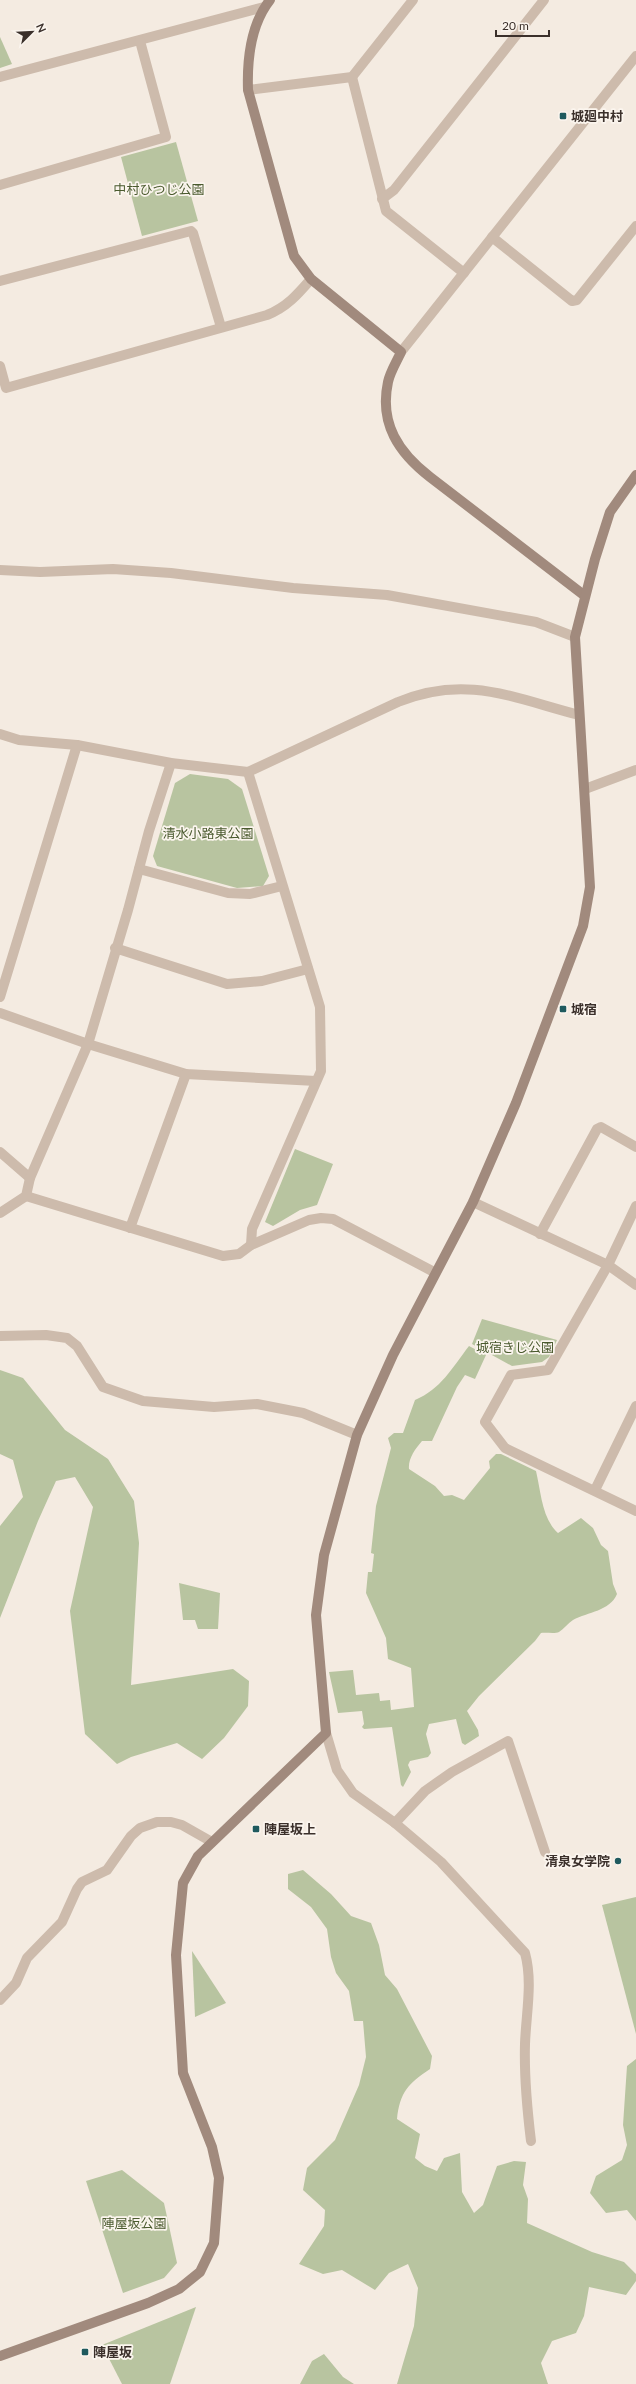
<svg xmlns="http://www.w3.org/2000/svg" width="636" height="2384" font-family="Lato,'Noto Sans JP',sans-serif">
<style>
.green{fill:#b8c4a0}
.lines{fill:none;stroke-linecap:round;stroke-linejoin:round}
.street{stroke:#cdbbac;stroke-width:10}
.secondary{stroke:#a18a7d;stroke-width:10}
.poi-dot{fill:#1f5a5e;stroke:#fbf5ee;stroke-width:1.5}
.labels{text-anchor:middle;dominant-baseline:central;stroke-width:3.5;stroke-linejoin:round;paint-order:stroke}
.poi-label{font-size:13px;font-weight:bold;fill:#3b302b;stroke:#fbf5ee;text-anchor:start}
.park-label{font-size:13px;fill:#4a5a2e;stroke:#fbf5ee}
</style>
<rect width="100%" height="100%" fill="#f4ebe1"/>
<!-- green -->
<g class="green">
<polygon points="0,37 12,64 0,68"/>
<polygon points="176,142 198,221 142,236 121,157"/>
<polygon points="190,774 228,779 242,789 269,876 263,886 237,888 157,866 153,856 175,783"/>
<polygon points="295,1149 333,1164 317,1205 300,1210 273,1226 265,1222"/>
<polygon points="482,1319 557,1340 549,1357 542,1362 512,1366 472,1344"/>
<path d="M469,1346L486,1355L475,1379L465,1375L457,1387L432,1441H422C415,1449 408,1459 409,1469L435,1486L444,1496L452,1495L464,1500L490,1468L489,1461L496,1454H501L536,1471C541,1492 542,1519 558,1533L581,1518L593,1528L601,1545L608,1551L613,1584L617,1594C610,1611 588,1612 573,1620C568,1623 564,1629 559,1632C555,1634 545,1632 541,1633L535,1641L479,1696L467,1711L478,1730L479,1736L465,1745L462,1743L456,1719L429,1724L426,1734L431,1753L428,1757L410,1761L408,1765L411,1772L403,1787L401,1785L392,1727L364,1729L362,1727L364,1724L362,1711L338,1713L329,1672L353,1670L356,1695L379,1693L380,1701L390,1700L391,1710L414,1707L411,1668L388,1659L386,1638L366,1593L368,1572H372L374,1554L371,1553L376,1506L391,1448L388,1438L394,1433H403L415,1400C441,1389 452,1368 469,1346Z"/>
<polygon points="0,1370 23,1378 65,1430 108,1459 134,1501 139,1543 131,1685 233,1669 249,1681 248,1706 224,1738 202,1759 177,1743 131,1757 117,1764 85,1734 70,1611 93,1507 75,1477 56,1481 38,1521 0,1618 0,1526 23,1497 13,1460 0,1454"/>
<polygon points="179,1583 220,1593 218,1629 198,1629 195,1620 183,1620"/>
<path d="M303,1870L331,1894L351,1916L371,1923L379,1945L385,1975L397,1989L432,2056L430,2069C408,2084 400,2092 397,2119L420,2134L415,2158L425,2166L437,2171L444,2158L460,2153L462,2192L474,2213L483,2205L497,2166L514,2161L526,2162L523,2185L528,2199L527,2223L592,2252L624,2262L636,2274V2281L626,2295L589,2287L584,2316L576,2333L552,2341L541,2363L548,2384H397L414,2326L418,2288L408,2264L389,2273L375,2290L342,2270L323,2274L299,2264L324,2226L325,2210L303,2190L307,2168L335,2140L359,2085L366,2057L363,2021H354L349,1991L336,1973L331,1957L327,1929L311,1907L288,1889V1874Z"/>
<polygon points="636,1897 636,2034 602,1905"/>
<polygon points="192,1951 226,2003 195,2017"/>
<polygon points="636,2059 636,2221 627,2210 606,2213 590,2193 596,2176 622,2160 627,2145 623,2125 627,2066"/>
<polygon points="122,2170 164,2203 177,2263 164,2278 123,2293 86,2181"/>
<polygon points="196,2307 170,2384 122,2384 102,2345"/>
<polygon points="324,2354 343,2377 354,2384 300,2384 312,2361"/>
</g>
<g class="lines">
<!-- street -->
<g class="street">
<polyline points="0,77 264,7"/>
<polyline points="352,77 386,211 464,273"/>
<polyline points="248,90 352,77 413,0"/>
<polyline points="0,185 166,137 140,41"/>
<polyline points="382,199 394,190 544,0"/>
<polyline points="492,237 572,301 577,300 636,226"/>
<polyline points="0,281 191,231 193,233 221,327"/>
<polyline points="401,352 636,56"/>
<path d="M0,366L6,388L267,315C287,307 298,294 311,279"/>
<polyline points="0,570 40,572 113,569 171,573 293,588 387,595 536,622 575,637"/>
<path d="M0,734L19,740L77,745L171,763L248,772L398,702C466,674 513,698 579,715"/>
<polyline points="248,772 320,1007 321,1071 252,1229 251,1245"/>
<polyline points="585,789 636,770"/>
<polyline points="139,869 228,893 250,894 282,886"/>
<polyline points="115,948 227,984 262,981 308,969"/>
<polyline points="0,997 77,745"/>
<polyline points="0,1013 88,1044 186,1074 316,1081"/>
<polyline points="0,1152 30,1178"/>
<polyline points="26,1196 223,1256 239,1254 251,1245 309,1220 321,1218 333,1219 434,1272"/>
<polyline points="473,1202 608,1265 548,1370 511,1375 485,1422 505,1448 636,1511"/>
<polyline points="636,1206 608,1265 636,1285"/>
<polyline points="0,1213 26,1196 30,1178 88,1044 128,910 149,831 171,763"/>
<polyline points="130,1228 186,1074"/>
<polyline points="540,1234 597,1129 601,1127 636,1147"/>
<polyline points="0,1336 46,1335 67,1338 77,1346 103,1387 143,1401 214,1407 257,1404 303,1413 357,1435"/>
<polyline points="595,1490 636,1406"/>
<path d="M326,1733L337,1770L353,1793L395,1823L441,1862L525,1953C533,1982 526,2014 525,2044C524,2077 527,2108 531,2141"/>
<polyline points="395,1823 425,1791 452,1772 508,1741 545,1852"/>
<polyline points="0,2000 16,1983 27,1958 62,1922 77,1889 82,1882 107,1870 131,1836 140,1828 157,1822 171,1822 182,1825 212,1842"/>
</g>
<!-- secondary -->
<g class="secondary">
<path d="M270,0C251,24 247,60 248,90L294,256L311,279L401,352C397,361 390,372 388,382C379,424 399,453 430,477L585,596"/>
<polyline points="0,2356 148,2303 179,2289 200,2272 214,2243 219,2178 212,2147 183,2073 176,1955 183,1883 198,1856 326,1733 316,1615 324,1555 357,1435 393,1355 473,1202 516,1103 583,926 590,887 575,637 595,559 610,512 636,475"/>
</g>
</g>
<!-- markers -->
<g class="poi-dot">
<rect x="559" y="112" width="8" height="8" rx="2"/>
<rect x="559" y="1005" width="8" height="8" rx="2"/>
<rect x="252" y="1825" width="8" height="8" rx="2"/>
<circle cx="618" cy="1861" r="4"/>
<rect x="81" y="2348" width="8" height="8" rx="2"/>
</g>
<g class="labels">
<!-- poi labels -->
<g class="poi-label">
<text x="571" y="116">城廻中村</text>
<text x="571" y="1009">城宿</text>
<text x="264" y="1829">陣屋坂上</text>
<text x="610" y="1861" text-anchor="end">清泉女学院</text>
<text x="93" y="2352">陣屋坂</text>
</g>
<!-- park labels -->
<g class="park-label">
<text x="159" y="189">中村ひつじ公園</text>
<text x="208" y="833">清水小路東公園</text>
<text x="515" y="1347">城宿きじ公園</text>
<text x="134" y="2223">陣屋坂公園</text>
</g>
</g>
<!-- north arrow -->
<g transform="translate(32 32) rotate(66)" stroke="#fbf5ee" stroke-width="3" paint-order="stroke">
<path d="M0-3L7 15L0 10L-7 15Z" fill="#3b302b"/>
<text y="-6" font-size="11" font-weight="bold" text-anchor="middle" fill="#3b302b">N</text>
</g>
<!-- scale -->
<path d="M496 30v6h53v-6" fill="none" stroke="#3b302b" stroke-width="2"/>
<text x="502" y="30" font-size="12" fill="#3b302b" stroke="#fbf5ee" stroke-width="3" paint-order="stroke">20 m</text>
</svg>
